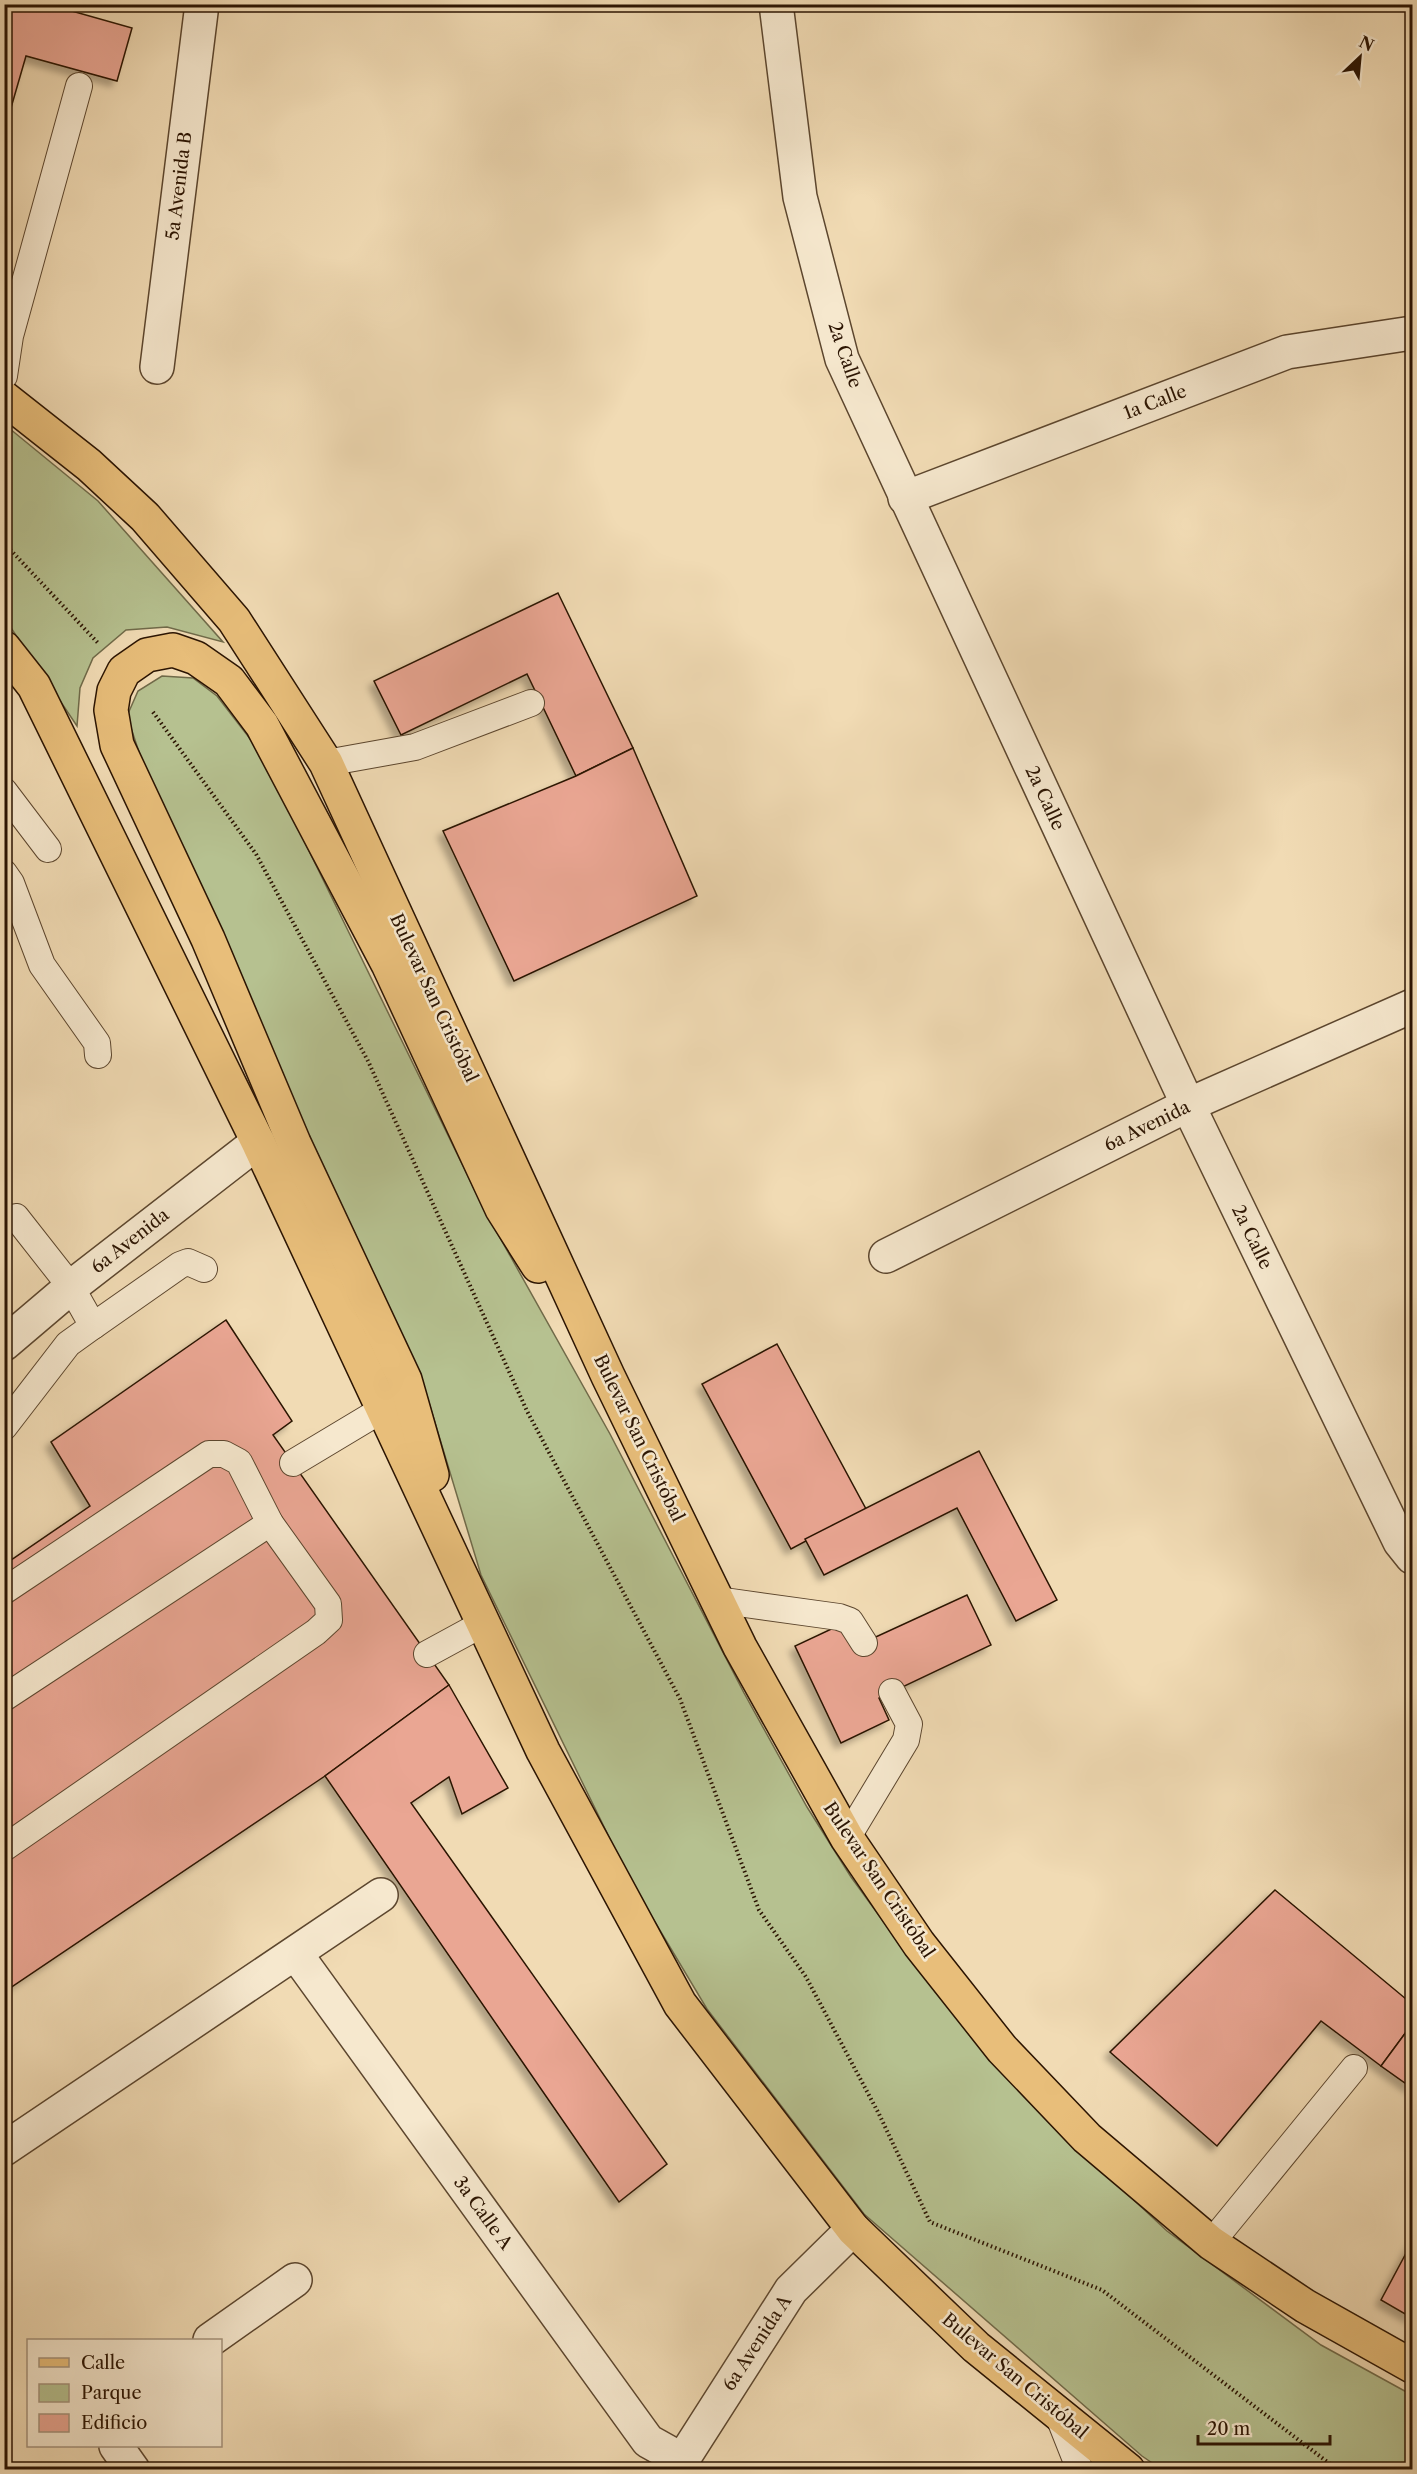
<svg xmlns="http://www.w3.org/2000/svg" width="1417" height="2474" font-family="'Libre Caslon Text',serif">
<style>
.green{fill:#b6c190;stroke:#706a49;stroke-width:1.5}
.building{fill:#eaa693;stroke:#2b1402;stroke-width:1.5;filter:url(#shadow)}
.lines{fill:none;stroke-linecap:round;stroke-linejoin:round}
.lane-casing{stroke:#5c462e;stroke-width:28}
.street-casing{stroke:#5c462e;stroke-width:36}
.primary-casing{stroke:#2b1402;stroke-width:36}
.path{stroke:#2b1402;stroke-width:4;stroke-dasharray:1.5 3;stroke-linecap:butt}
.lane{stroke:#f6e8ce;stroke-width:26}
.street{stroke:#f6e8ce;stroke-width:33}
.primary{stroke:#e8be7a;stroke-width:33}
.labels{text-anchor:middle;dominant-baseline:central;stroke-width:5;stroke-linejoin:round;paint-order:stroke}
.street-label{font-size:18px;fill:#2b1402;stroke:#f6e8ce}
</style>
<defs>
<filter id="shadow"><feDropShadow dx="-5.5" dy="5.5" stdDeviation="3" flood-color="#0004"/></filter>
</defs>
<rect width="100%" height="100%" fill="#f1dbb4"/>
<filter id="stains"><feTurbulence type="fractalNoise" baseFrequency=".00333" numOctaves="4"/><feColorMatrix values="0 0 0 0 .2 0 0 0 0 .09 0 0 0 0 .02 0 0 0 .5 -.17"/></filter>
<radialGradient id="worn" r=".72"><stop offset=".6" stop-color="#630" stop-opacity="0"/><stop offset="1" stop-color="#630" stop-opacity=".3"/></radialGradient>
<!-- green -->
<g class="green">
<polygon points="4,424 98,501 223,642 167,627 126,630 93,658 80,688 77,726 5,619"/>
<polygon points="162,676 193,678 217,696 251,740 291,814 485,1211 610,1434 744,1693 807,1807 851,1877 918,1969 1074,2144 1167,2231 1321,2345 1412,2395 1412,2469 1161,2469 1142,2456 864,2214 707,2009 631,1882 481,1575 420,1373 292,1099 140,755 127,716 138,691"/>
</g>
<!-- building -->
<g class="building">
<polygon points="4,4 47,4 132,28 117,81 26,56 4,132"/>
<polygon points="558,593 633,748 576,776 527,674 401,735 374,681"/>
<polygon points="633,748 697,896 514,981 443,831 576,776"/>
<polygon points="226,1320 292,1421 273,1435 449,1685 325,1776 4,1992 4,1565 90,1506 51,1442"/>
<polygon points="777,1344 866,1509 791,1549 702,1384"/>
<polygon points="979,1451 1057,1600 1016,1621 957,1508 824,1575 805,1539"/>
<polygon points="967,1595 991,1645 879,1698 889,1720 841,1743 795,1646 842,1624 854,1647"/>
<polygon points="449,1685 508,1788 462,1814 449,1777 411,1803 667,2164 619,2202 325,1776"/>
<polygon points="1275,1890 1412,2004 1412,2024 1381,2066 1321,2021 1217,2146 1110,2052"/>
<polygon points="1412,2024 1412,2088 1381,2066"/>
<polygon points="1412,2242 1412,2318 1381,2300"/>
</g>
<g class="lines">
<!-- lane casing -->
<g class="lane-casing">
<g id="lane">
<polyline points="4,376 10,336 79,86"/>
<polyline points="326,763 415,747 531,703"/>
<polyline points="4,791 48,849"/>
<polyline points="4,873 11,883 42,965 97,1043 98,1055"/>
<polyline points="93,1326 180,1265 188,1262 204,1269"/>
<polyline points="4,1427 68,1344 93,1326 71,1287 16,1217"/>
<polyline points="293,1463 383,1409"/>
<polyline points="4,1591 209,1454 224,1454 239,1462 270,1523 328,1604 329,1620 316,1632 4,1848"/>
<polyline points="717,1600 839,1617 850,1621 864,1643"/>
<polyline points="427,1654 484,1623"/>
<polyline points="4,1698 270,1523"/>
<polyline points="847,1838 906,1740 909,1724 892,1692"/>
<polyline points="1211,2243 1354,2068"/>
<polyline points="1057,2412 1080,2470"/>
</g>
</g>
<!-- street casing -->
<g class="street-casing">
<g id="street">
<polyline points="776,4 800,197 842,359 1188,1105 1400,1542 1412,1557"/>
<polyline points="157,367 202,4"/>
<polyline points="905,498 1287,352 1412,333"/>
<polyline points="886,1256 1188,1105 1412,1006"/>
<polyline points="4,1344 71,1287 258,1142"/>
<polyline points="296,1954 648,2441 682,2460"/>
<polyline points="4,2149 381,1895"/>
<polyline points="210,2340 295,2280"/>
<polyline points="116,2446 133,2470"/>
<polyline points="676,2470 791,2290 853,2229"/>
</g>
</g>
<!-- primary casing -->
<g class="primary-casing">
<g id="primary">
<polyline points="4,398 89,465 145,517 234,620 326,763 608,1376 740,1647 847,1838 919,1944 1002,2049 1087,2138 1211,2243 1305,2306 1412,2366"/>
<polyline points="4,648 34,686 258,1142 543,1751 680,2004 853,2229 976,2347 1128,2470"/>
<polyline points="432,1475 405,1380 294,1143 208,939 117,745 111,710 114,691 124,671 147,655 173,650 196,658 229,681 262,725 388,964 502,1209 538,1266"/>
</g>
</g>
<!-- path -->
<g class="path">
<polyline points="4,543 98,643"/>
<polyline points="153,712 256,854 368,1061 527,1411 680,1699 759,1910 806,1977 879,2114 930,2222 1102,2290 1338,2470"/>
</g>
<!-- lane -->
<use href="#lane" class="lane"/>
<!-- street -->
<use href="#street" class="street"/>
<!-- primary -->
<use href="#primary" class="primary"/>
</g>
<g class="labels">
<!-- street labels -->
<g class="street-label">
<text transform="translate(179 186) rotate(-83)">5a Avenida B</text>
<text transform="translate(845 355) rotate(71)">2a Calle</text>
<text transform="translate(1155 402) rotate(-21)">1a Calle</text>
<text transform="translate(1045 798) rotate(65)">2a Calle</text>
<text transform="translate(434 998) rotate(65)">Bulevar San Cristóbal</text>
<text transform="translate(1147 1126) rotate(-26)">6a Avenida</text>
<text transform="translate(1252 1237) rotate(64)">2a Calle</text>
<text transform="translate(130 1241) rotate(-38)">6a Avenida</text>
<text transform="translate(639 1438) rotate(64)">Bulevar San Cristóbal</text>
<text transform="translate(879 1880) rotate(56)">Bulevar San Cristóbal</text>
<text transform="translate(483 2213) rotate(54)">3a Calle A</text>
<text transform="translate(757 2343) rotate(-57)">6a Avenida A</text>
<text transform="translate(1015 2376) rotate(40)">Bulevar San Cristóbal</text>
</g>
</g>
<!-- margin -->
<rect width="1417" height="2474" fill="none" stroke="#f1dbb4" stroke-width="24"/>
<rect x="6" y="6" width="1405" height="2462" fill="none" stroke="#2b1402" stroke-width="3"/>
<rect x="12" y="12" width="1393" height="2450" fill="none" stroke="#2b1402" stroke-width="1.5"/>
<!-- legend -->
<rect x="27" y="2339" width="195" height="108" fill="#f6e8ce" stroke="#a5937c" stroke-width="1.5"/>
<rect x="39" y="2358" width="30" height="9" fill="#e8be7a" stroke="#a5937c" stroke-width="1.5"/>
<text x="81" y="2369" font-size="18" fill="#2b1402">Calle</text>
<rect x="39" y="2384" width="30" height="18" fill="#b6c190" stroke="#a5937c" stroke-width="1.5"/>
<text x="81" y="2399" font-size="18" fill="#2b1402">Parque</text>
<rect x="39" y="2414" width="30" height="18" fill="#eaa693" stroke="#a5937c" stroke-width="1.5"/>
<text x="81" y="2429" font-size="18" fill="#2b1402">Edificio</text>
<!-- north arrow -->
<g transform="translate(1360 57) rotate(26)" stroke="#f6e8ce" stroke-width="4.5" paint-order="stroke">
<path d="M0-4.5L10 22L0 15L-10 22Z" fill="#2b1402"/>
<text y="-9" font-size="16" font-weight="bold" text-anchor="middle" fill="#2b1402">N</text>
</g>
<!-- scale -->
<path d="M1198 2435v9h132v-9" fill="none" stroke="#2b1402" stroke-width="3"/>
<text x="1207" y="2435" font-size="18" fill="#2b1402" stroke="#f6e8ce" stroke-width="4.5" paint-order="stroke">20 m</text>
<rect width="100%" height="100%" filter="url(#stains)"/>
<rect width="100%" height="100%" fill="url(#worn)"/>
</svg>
